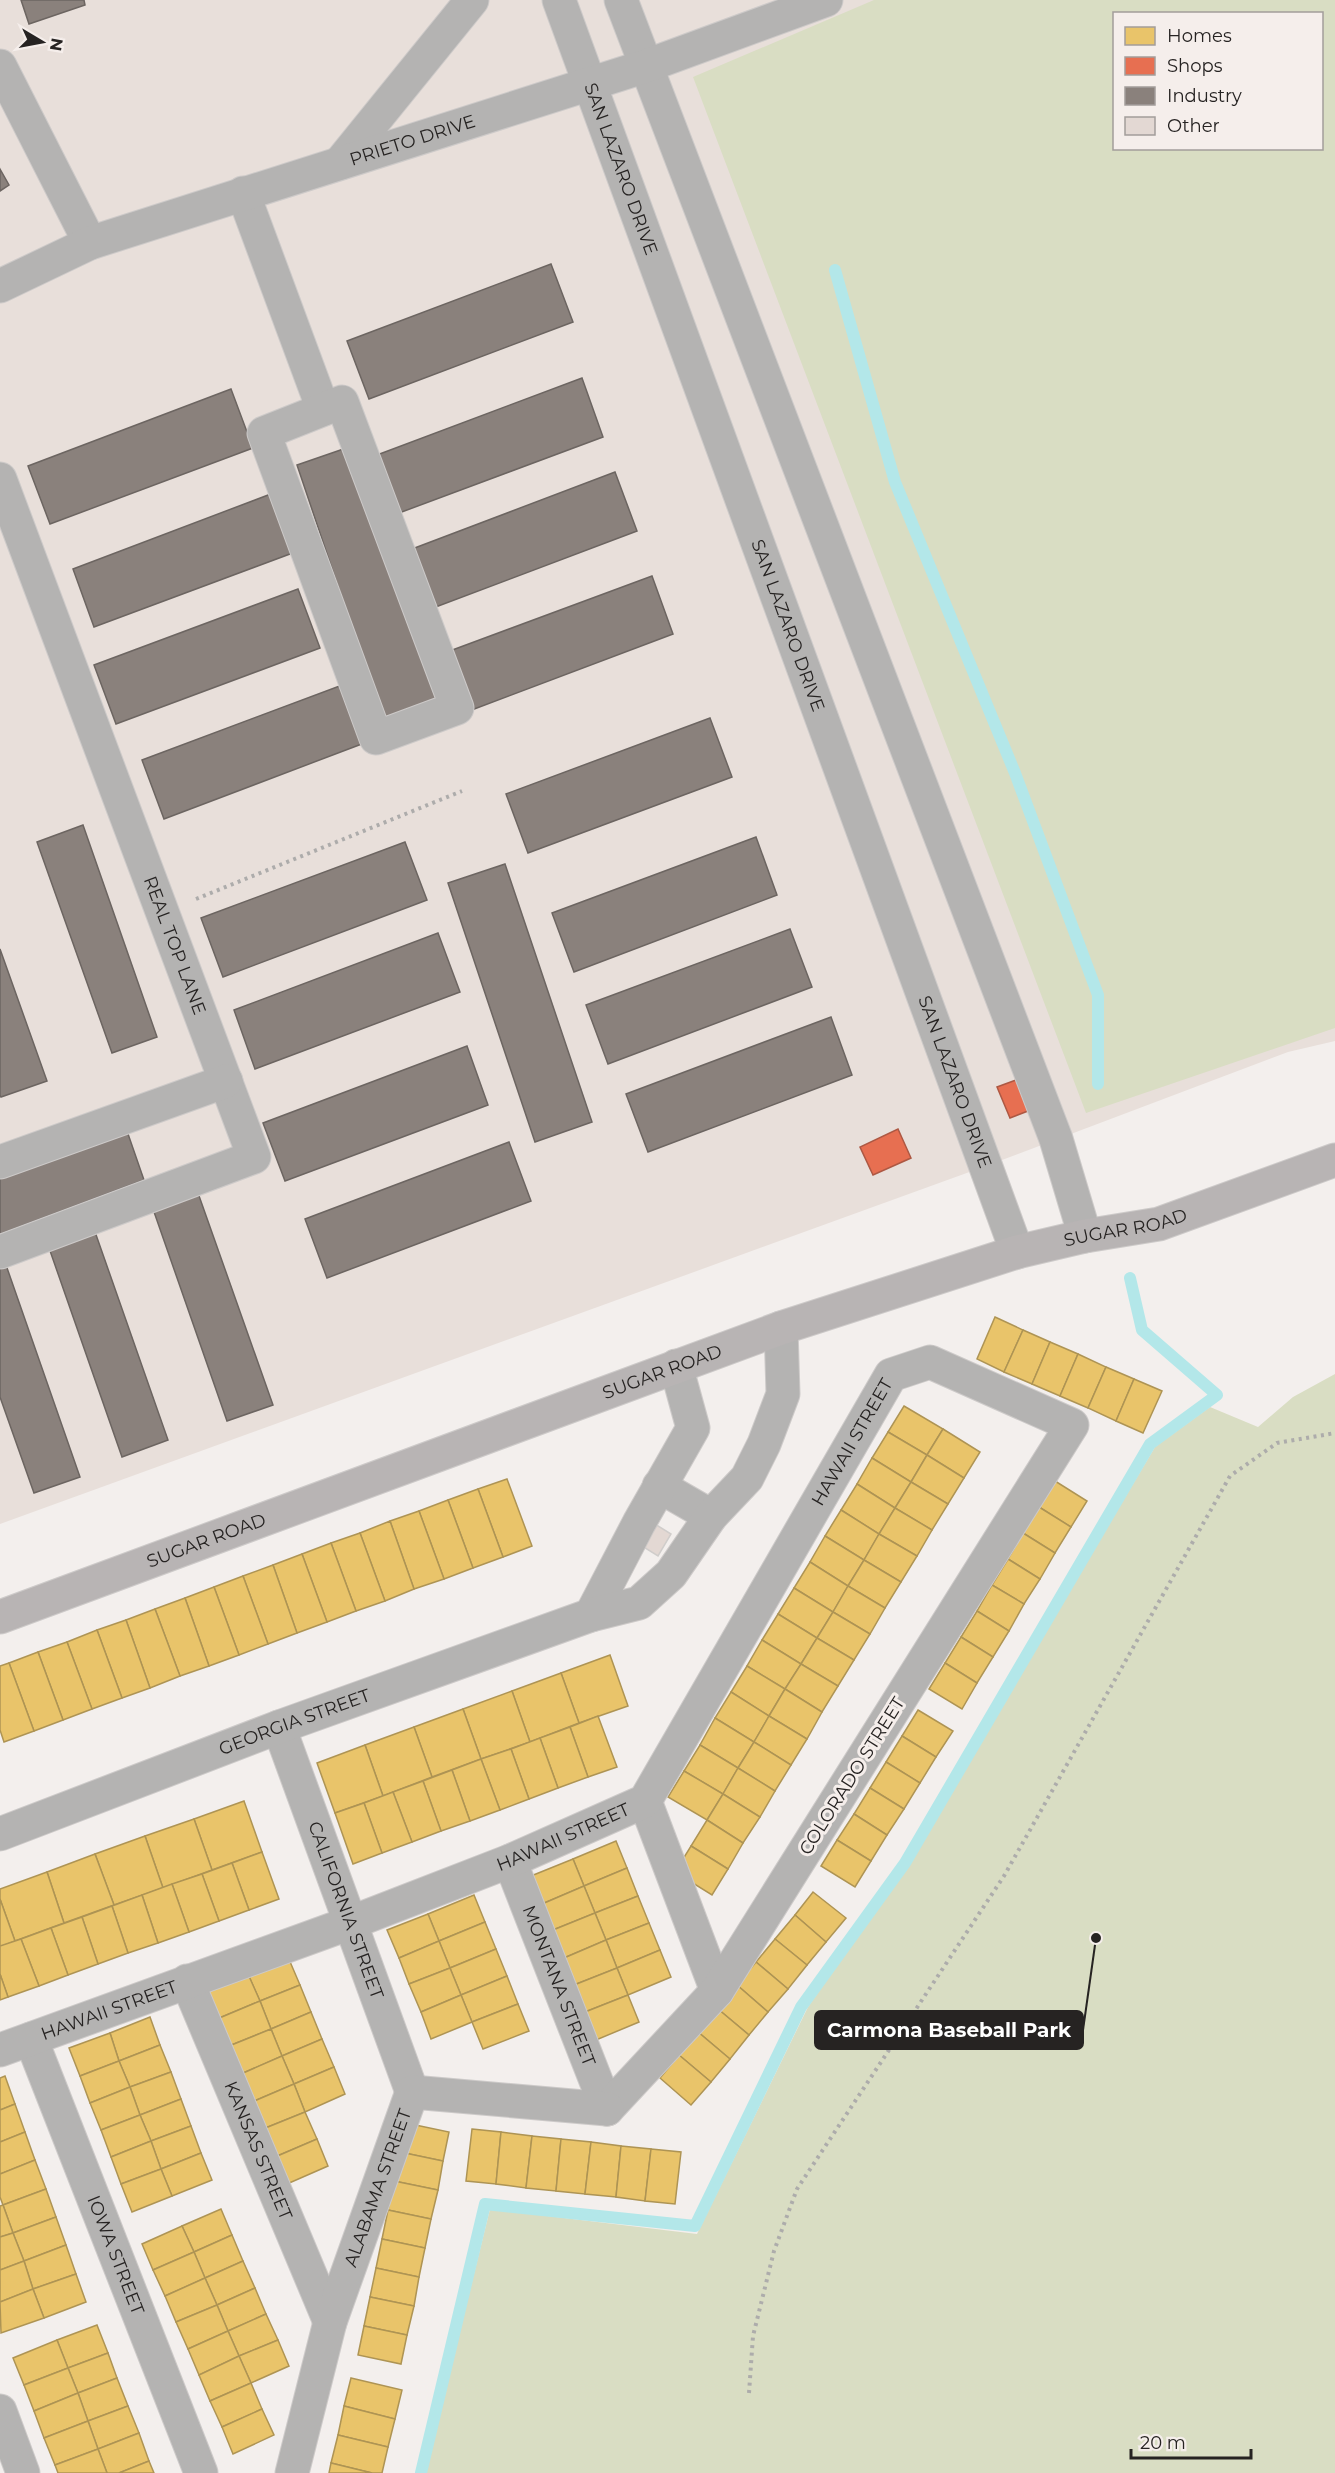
<svg xmlns="http://www.w3.org/2000/svg" width="1335" height="2473" font-family="Montserrat,sans-serif">
<style>
.built{fill:#e8dfda;fill-rule:evenodd}
.green{fill:#d9ddc3;fill-rule:evenodd}
.homes{fill:#e9c46a;stroke:#ae9454;stroke-width:1.5}
.shops{fill:#e76f51;stroke:#ad5843;stroke-width:1.5}
.industry{fill:#8a817c;stroke:#6c6561;stroke-width:1.5}
.lines{fill:none;stroke-linecap:round;stroke-linejoin:round}
.stream{stroke:#b3e7e9;stroke-width:12}
.building{fill:#e3d8d3;stroke:#d0cdcb;stroke-width:1.5}
.minor-casing{stroke:#cdcac9;stroke-width:35}
.major-casing{stroke:#cdcac9;stroke-width:35}
.path{stroke:#adacab;stroke-width:4;stroke-dasharray:3 4.5;stroke-linecap:butt}
.minor{stroke:#b4b3b2;stroke-width:33}
.major{stroke:#b8b4b4;stroke-width:33}
.labels{text-anchor:middle;dominant-baseline:central;stroke-width:6;stroke-linejoin:round;paint-order:stroke}
.street-label{font-size:18px;fill:#262322;stroke:#f5eeeb}
.leader{fill:none;stroke:#262322;stroke-width:2}
.callout-dot{fill:#262322;stroke:#f5eeeb;stroke-width:2}
.callout{fill:#262322;stroke:#262322;stroke-width:2}
.callout-label{font-size:20px;text-anchor:middle;font-weight:bold;fill:#fff}
</style>
<rect width="100%" height="100%" fill="#f3efed"/>
<!-- built -->
<path class="built" d="M0,0H1335V1041L1288,1052L986,1166L0,1524ZM1114,14H1322V148H1114Z"/>
<!-- green -->
<g class="green">
<path d="M874,0H1335V1028L1086,1113L693,77ZM1114,14H1322V148H1114Z"/>
<polygon points="1335,1374 1335,2473 425,2473 490,2209 697,2234 808,2007 904,1869 1155,1447 1210,1407 1258,1427 1293,1397"/>
</g>
<!-- homes -->
<g class="homes">
<polygon points="995,1317 1023,1330 1004,1372 977,1359"/>
<polygon points="1023,1330 1050,1342 1032,1384 1004,1372"/>
<polygon points="1050,1342 1078,1354 1060,1396 1032,1384"/>
<polygon points="1078,1354 1106,1367 1088,1408 1060,1396"/>
<polygon points="1106,1367 1134,1379 1116,1421 1088,1408"/>
<polygon points="1134,1379 1162,1391 1143,1433 1116,1421"/>
<polygon points="904,1406 943,1429 927,1455 888,1432"/>
<polygon points="943,1429 980,1452 964,1478 927,1455"/>
<polygon points="888,1432 927,1455 911,1482 872,1458"/>
<polygon points="927,1455 964,1478 948,1504 911,1482"/>
<polygon points="872,1458 911,1482 895,1508 857,1484"/>
<polygon points="507,1479 532,1546 503,1557 478,1489"/>
<polygon points="1055,1481 1087,1501 1071,1527 1039,1507"/>
<polygon points="911,1482 948,1504 932,1530 895,1508"/>
<polygon points="857,1484 895,1508 879,1534 841,1510"/>
<polygon points="478,1489 503,1557 473,1568 448,1500"/>
<polygon points="448,1500 473,1568 444,1579 419,1511"/>
<polygon points="1039,1507 1071,1527 1055,1553 1023,1533"/>
<polygon points="895,1508 932,1530 917,1556 879,1534"/>
<polygon points="841,1510 879,1534 864,1560 825,1536"/>
<polygon points="419,1511 444,1579 414,1589 390,1521"/>
<polygon points="390,1521 414,1589 385,1601 360,1533"/>
<polygon points="360,1533 385,1601 356,1611 331,1543"/>
<polygon points="1023,1533 1055,1553 1040,1579 1008,1559"/>
<polygon points="879,1534 917,1556 901,1582 864,1560"/>
<polygon points="825,1536 864,1560 848,1586 810,1562"/>
<polygon points="331,1543 356,1611 327,1622 302,1554"/>
<polygon points="302,1554 327,1622 297,1633 273,1565"/>
<polygon points="1008,1559 1040,1579 1024,1604 992,1585"/>
<polygon points="864,1560 901,1582 885,1608 848,1586"/>
<polygon points="810,1562 848,1586 833,1612 794,1588"/>
<polygon points="273,1565 297,1633 268,1644 243,1576"/>
<polygon points="243,1576 268,1644 239,1655 214,1587"/>
<polygon points="992,1585 1024,1604 1009,1631 977,1611"/>
<polygon points="848,1586 885,1608 870,1634 833,1612"/>
<polygon points="214,1587 239,1655 209,1666 185,1598"/>
<polygon points="794,1588 833,1612 817,1638 778,1614"/>
<polygon points="185,1598 209,1666 180,1676 155,1609"/>
<polygon points="155,1609 180,1676 150,1688 126,1620"/>
<polygon points="977,1611 1009,1631 993,1657 961,1637"/>
<polygon points="833,1612 870,1634 854,1660 817,1638"/>
<polygon points="778,1614 817,1638 801,1664 762,1640"/>
<polygon points="126,1620 150,1688 122,1698 97,1630"/>
<polygon points="97,1630 122,1698 92,1709 67,1642"/>
<polygon points="961,1637 993,1657 977,1683 945,1663"/>
<polygon points="817,1638 854,1660 838,1686 801,1664"/>
<polygon points="762,1640 801,1664 785,1689 747,1666"/>
<polygon points="67,1642 92,1709 63,1720 38,1652"/>
<polygon points="38,1652 63,1720 34,1731 9,1663"/>
<polygon points="610,1655 628,1706 579,1723 561,1673"/>
<polygon points="9,1663 34,1731 4,1742 0,1730 0,1666"/>
<polygon points="945,1663 977,1683 962,1709 929,1689"/>
<polygon points="801,1664 838,1686 822,1712 785,1689"/>
<polygon points="747,1666 785,1689 769,1716 731,1692"/>
<polygon points="561,1673 579,1723 530,1742 512,1691"/>
<polygon points="785,1689 822,1712 807,1739 769,1716"/>
<polygon points="512,1691 530,1742 481,1759 463,1709"/>
<polygon points="731,1692 769,1716 754,1742 715,1718"/>
<polygon points="463,1709 481,1759 432,1777 414,1727"/>
<polygon points="918,1710 953,1731 936,1757 902,1736"/>
<polygon points="598,1716 617,1767 588,1777 570,1727"/>
<polygon points="769,1716 807,1739 791,1765 754,1742"/>
<polygon points="715,1718 754,1742 738,1768 700,1745"/>
<polygon points="414,1727 432,1777 383,1796 365,1745"/>
<polygon points="570,1727 588,1777 558,1788 540,1738"/>
<polygon points="902,1736 936,1757 920,1783 886,1762"/>
<polygon points="540,1738 558,1788 529,1799 511,1749"/>
<polygon points="754,1742 791,1765 775,1791 738,1768"/>
<polygon points="365,1745 383,1796 335,1813 317,1763"/>
<polygon points="700,1745 738,1768 723,1794 684,1771"/>
<polygon points="511,1749 529,1799 500,1810 481,1759"/>
<polygon points="481,1759 500,1810 470,1821 452,1770"/>
<polygon points="886,1762 920,1783 904,1809 870,1788"/>
<polygon points="738,1768 775,1791 760,1817 723,1794"/>
<polygon points="452,1770 470,1821 441,1831 423,1781"/>
<polygon points="684,1771 723,1794 707,1820 668,1797"/>
<polygon points="423,1781 441,1831 412,1842 393,1792"/>
<polygon points="870,1788 904,1809 887,1835 854,1814"/>
<polygon points="393,1792 412,1842 382,1853 364,1803"/>
<polygon points="723,1794 760,1817 743,1843 707,1820"/>
<polygon points="244,1801 262,1852 212,1870 194,1819"/>
<polygon points="364,1803 382,1853 353,1864 335,1813"/>
<polygon points="854,1814 887,1835 871,1861 837,1840"/>
<polygon points="194,1819 212,1870 163,1888 145,1836"/>
<polygon points="707,1820 743,1843 728,1869 691,1846"/>
<polygon points="145,1836 163,1888 114,1905 95,1854"/>
<polygon points="837,1840 871,1861 855,1887 821,1866"/>
<polygon points="616,1841 627,1868 584,1886 573,1859"/>
<polygon points="691,1846 728,1869 712,1895 675,1872"/>
<polygon points="262,1852 279,1899 249,1910 232,1863"/>
<polygon points="95,1854 114,1905 64,1923 47,1872"/>
<polygon points="573,1859 584,1886 542,1904 531,1876"/>
<polygon points="232,1863 249,1910 219,1921 202,1874"/>
<polygon points="627,1868 638,1896 595,1913 584,1886"/>
<polygon points="47,1872 64,1923 15,1941 0,1899 0,1889"/>
<polygon points="202,1874 219,1921 189,1932 172,1884"/>
<polygon points="172,1884 189,1932 158,1943 142,1895"/>
<polygon points="584,1886 595,1913 553,1930 542,1904"/>
<polygon points="813,1892 846,1918 826,1942 795,1915"/>
<polygon points="142,1895 158,1943 128,1953 112,1906"/>
<polygon points="474,1895 485,1922 439,1941 428,1914"/>
<polygon points="638,1896 649,1923 606,1940 595,1913"/>
<polygon points="0,1899 15,1941 0,1947"/>
<polygon points="112,1906 128,1953 98,1964 82,1917"/>
<polygon points="595,1913 606,1940 564,1958 553,1930"/>
<polygon points="428,1914 439,1941 399,1958 387,1930"/>
<polygon points="795,1915 826,1942 807,1965 775,1939"/>
<polygon points="82,1917 98,1964 68,1975 51,1928"/>
<polygon points="485,1922 496,1949 450,1968 439,1941"/>
<polygon points="649,1923 660,1950 617,1968 606,1940"/>
<polygon points="51,1928 68,1975 39,1986 21,1939"/>
<polygon points="21,1939 39,1986 8,1997 0,1974 0,1946"/>
<polygon points="775,1939 807,1965 788,1989 756,1962"/>
<polygon points="606,1940 617,1968 574,1985 564,1958"/>
<polygon points="439,1941 450,1968 409,1984 399,1958"/>
<polygon points="496,1949 507,1976 461,1995 450,1968"/>
<polygon points="660,1950 671,1977 628,1995 617,1968"/>
<polygon points="288,1957 300,1985 260,2001 248,1974"/>
<polygon points="756,1962 788,1989 768,2012 737,1985"/>
<polygon points="450,1968 461,1995 421,2012 409,1984"/>
<polygon points="617,1968 628,1995 585,2012 574,1985"/>
<polygon points="0,1974 8,1997 0,2000"/>
<polygon points="248,1974 260,2001 217,2019 206,1992"/>
<polygon points="507,1976 518,2004 472,2022 461,1995"/>
<polygon points="300,1985 311,2012 271,2029 260,2001"/>
<polygon points="737,1985 768,2012 749,2035 718,2009"/>
<polygon points="461,1995 472,2022 431,2039 421,2012"/>
<polygon points="628,1995 639,2022 596,2040 585,2012"/>
<polygon points="260,2001 271,2029 229,2046 217,2019"/>
<polygon points="518,2004 529,2031 483,2049 472,2022"/>
<polygon points="718,2009 749,2035 730,2059 698,2032"/>
<polygon points="311,2012 322,2039 282,2056 271,2029"/>
<polygon points="150,2017 160,2045 119,2061 110,2033"/>
<polygon points="271,2029 282,2056 241,2074 229,2046"/>
<polygon points="698,2032 730,2059 711,2082 679,2055"/>
<polygon points="110,2033 119,2061 80,2076 69,2048"/>
<polygon points="322,2039 334,2067 294,2084 282,2056"/>
<polygon points="160,2045 171,2072 130,2087 119,2061"/>
<polygon points="679,2055 711,2082 691,2105 660,2078"/>
<polygon points="282,2056 294,2084 252,2102 241,2074"/>
<polygon points="119,2061 130,2087 90,2103 80,2076"/>
<polygon points="334,2067 345,2094 305,2112 294,2084"/>
<polygon points="171,2072 181,2099 140,2115 130,2087"/>
<polygon points="5,2076 15,2104 0,2110 0,2078"/>
<polygon points="294,2084 305,2112 263,2129 252,2102"/>
<polygon points="130,2087 140,2115 101,2130 90,2103"/>
<polygon points="181,2099 191,2126 151,2141 140,2115"/>
<polygon points="15,2104 25,2132 0,2142 0,2110"/>
<polygon points="305,2112 317,2139 275,2157 263,2129"/>
<polygon points="140,2115 151,2141 111,2157 101,2130"/>
<polygon points="406,2123 449,2132 443,2161 400,2152"/>
<polygon points="191,2126 201,2153 161,2169 151,2141"/>
<polygon points="472,2129 501,2132 496,2184 466,2181"/>
<polygon points="25,2132 35,2160 0,2174 0,2142"/>
<polygon points="501,2132 532,2136 526,2188 496,2184"/>
<polygon points="532,2136 561,2139 556,2191 526,2188"/>
<polygon points="317,2139 328,2166 287,2184 275,2157"/>
<polygon points="561,2139 591,2142 585,2194 556,2191"/>
<polygon points="151,2141 161,2169 121,2184 111,2157"/>
<polygon points="591,2142 621,2146 616,2197 585,2194"/>
<polygon points="621,2146 651,2149 645,2201 616,2197"/>
<polygon points="651,2149 681,2152 675,2204 645,2201"/>
<polygon points="400,2152 443,2161 438,2190 394,2181"/>
<polygon points="201,2153 212,2180 172,2196 161,2169"/>
<polygon points="35,2160 46,2189 3,2205 0,2197 0,2174"/>
<polygon points="161,2169 172,2196 132,2212 121,2184"/>
<polygon points="394,2181 438,2190 431,2219 388,2210"/>
<polygon points="46,2189 56,2217 13,2233 3,2205"/>
<polygon points="3,2205 13,2233 0,2237 0,2206"/>
<polygon points="221,2209 232,2235 194,2252 182,2226"/>
<polygon points="388,2210 431,2219 425,2248 382,2239"/>
<polygon points="56,2217 66,2245 24,2261 13,2233"/>
<polygon points="182,2226 194,2252 153,2270 142,2244"/>
<polygon points="13,2233 24,2261 0,2270 0,2237"/>
<polygon points="232,2235 243,2261 205,2278 194,2252"/>
<polygon points="382,2239 425,2248 419,2277 376,2268"/>
<polygon points="66,2245 76,2274 33,2289 24,2261"/>
<polygon points="194,2252 205,2278 165,2296 153,2270"/>
<polygon points="24,2261 33,2289 0,2302 0,2270"/>
<polygon points="243,2261 255,2288 217,2305 205,2278"/>
<polygon points="376,2268 419,2277 414,2306 370,2297"/>
<polygon points="76,2274 86,2302 44,2318 33,2289"/>
<polygon points="205,2278 217,2305 176,2322 165,2296"/>
<polygon points="255,2288 266,2314 228,2331 217,2305"/>
<polygon points="33,2289 44,2318 1,2333 0,2302"/>
<polygon points="370,2297 414,2306 407,2335 364,2326"/>
<polygon points="217,2305 228,2331 188,2349 176,2322"/>
<polygon points="266,2314 278,2340 239,2356 228,2331"/>
<polygon points="97,2325 108,2353 68,2368 57,2340"/>
<polygon points="364,2326 407,2335 401,2364 358,2355"/>
<polygon points="228,2331 239,2356 199,2375 188,2349"/>
<polygon points="57,2340 68,2368 24,2385 13,2358"/>
<polygon points="278,2340 289,2366 251,2383 239,2356"/>
<polygon points="108,2353 117,2378 78,2393 68,2368"/>
<polygon points="239,2356 251,2383 210,2401 199,2375"/>
<polygon points="68,2368 78,2393 34,2411 24,2385"/>
<polygon points="117,2378 128,2406 88,2421 78,2393"/>
<polygon points="351,2378 402,2390 395,2419 344,2406"/>
<polygon points="251,2383 262,2409 222,2427 210,2401"/>
<polygon points="78,2393 88,2421 44,2438 34,2411"/>
<polygon points="128,2406 139,2433 98,2449 88,2421"/>
<polygon points="344,2406 395,2419 388,2447 338,2435"/>
<polygon points="262,2409 274,2435 233,2454 222,2427"/>
<polygon points="88,2421 98,2449 55,2465 44,2438"/>
<polygon points="139,2433 149,2461 119,2473 107,2473 98,2449"/>
<polygon points="338,2435 388,2447 382,2473 372,2473 331,2463"/>
<polygon points="98,2449 107,2473 58,2473 55,2465"/>
<polygon points="149,2461 154,2473 119,2473"/>
<polygon points="331,2463 372,2473 329,2473"/>
</g>
<!-- shops -->
<g class="shops">
<polygon points="1016,1080 1028,1111 1010,1118 997,1087"/>
<polygon points="898,1129 911,1158 873,1175 860,1147"/>
</g>
<!-- industry -->
<g class="industry">
<polygon points="21,0 84,0 85,5 29,24"/>
<polygon points="0,169 9,185 0,191"/>
<polygon points="551,264 573,322 369,399 347,341"/>
<polygon points="582,378 603,437 399,513 377,455"/>
<polygon points="231,389 253,448 50,524 28,466"/>
<polygon points="355,445 441,703 384,723 297,465"/>
<polygon points="615,472 637,531 433,608 412,549"/>
<polygon points="276,492 298,551 94,627 73,569"/>
<polygon points="652,576 673,634 469,711 447,652"/>
<polygon points="298,589 320,648 116,724 94,665"/>
<polygon points="345,684 367,742 164,819 142,760"/>
<polygon points="710,718 732,777 528,853 506,794"/>
<polygon points="83,825 157,1037 112,1053 37,842"/>
<polygon points="756,837 777,895 574,972 552,913"/>
<polygon points="405,842 427,900 223,977 201,918"/>
<polygon points="505,864 592,1122 535,1142 448,883"/>
<polygon points="790,929 812,987 608,1064 586,1005"/>
<polygon points="438,933 460,992 255,1069 234,1010"/>
<polygon points="0,949 47,1081 1,1097 0,1095"/>
<polygon points="831,1017 852,1075 648,1152 626,1094"/>
<polygon points="467,1046 488,1105 285,1181 263,1123"/>
<polygon points="127,1131 144,1180 0,1234 0,1178"/>
<polygon points="509,1142 531,1201 327,1278 305,1219"/>
<polygon points="198,1193 273,1405 227,1421 153,1209"/>
<polygon points="94,1229 168,1440 122,1457 48,1245"/>
<polygon points="6,1265 80,1477 34,1493 0,1397 0,1267"/>
</g>
<g class="lines">
<!-- stream -->
<g class="stream">
<polyline points="835,270 895,482 1015,773 1098,995 1098,1084"/>
<polyline points="421,2473 485,2204 695,2226 801,2007 905,1863 1150,1444 1217,1395 1142,1330 1130,1278"/>
</g>
</g>
<!-- building -->
<polygon class="building" points="655,1524 671,1534 658,1556 642,1546"/>
<g class="lines">
<!-- minor casing -->
<g class="minor-casing">
<g id="minor">
<path id="s1" d="M559,0L1017,1252"/>
<polyline points="621,0 1056,1139 1085,1236"/>
<polyline points="0,66 90,243"/>
<polyline points="340,163 472,0"/>
<polyline points="243,193 323,409"/>
<path id="s2" d="M0,286L90,243L646,66L826,0"/>
<polygon points="342,402 457,708 376,738 264,433"/>
<path id="s3" d="M0,479L254,1157L0,1252"/>
<polyline points="0,1162 226,1081"/>
<polyline points="659,1486 711,1516"/>
<polyline points="591,1615 639,1523 693,1428 676,1366"/>
<path id="s4" d="M279,1727L412,2092"/>
<polyline points="645,1801 717,1991"/>
<path id="s5" d="M0,1834L279,1727L591,1615L639,1603L671,1574L711,1516L747,1478L764,1444L783,1394L781,1328"/>
<path id="s6" d="M510,1861L607,2109"/>
<path id="s7" d="M187,1981L330,2322"/>
<path id="s8" d="M31,2039L201,2473"/>
<path id="s9" d="M0,2050L350,1923L510,1861L645,1801L891,1375L930,1362L1072,1425L717,1991L607,2109"/>
<polyline points="0,2411 23,2473"/>
<path id="s10" d="M292,2473L330,2322L412,2092L607,2109"/>
</g>
</g>
<!-- major casing -->
<g class="major-casing">
<g id="major">
<path id="s11" d="M0,1617L781,1328L1017,1252L1085,1236L1159,1224L1335,1160"/>
</g>
</g>
<!-- path -->
<g class="path">
<polyline points="196,899 462,791"/>
<polyline points="749,2393 753,2336 774,2251 797,2189 1004,1876 1230,1476 1277,1443 1335,1433"/>
</g>
<!-- minor -->
<use href="#minor" class="minor"/>
<!-- major -->
<use href="#major" class="major"/>
</g>
<g class="labels">
<!-- street labels -->
<g class="street-label">
<text stroke="none"><textPath href="#s2" startOffset="438">PRIETO DRIVE</textPath></text>
<text stroke="none"><textPath href="#s1" startOffset="180">SAN LAZARO DRIVE</textPath></text>
<text stroke="none"><textPath href="#s1" startOffset="666">SAN LAZARO DRIVE</textPath></text>
<text stroke="none"><textPath href="#s3" startOffset="498">REAL TOP LANE</textPath></text>
<text stroke="none"><textPath href="#s1" startOffset="1152">SAN LAZARO DRIVE</textPath></text>
<text stroke="none"><textPath href="#s11" startOffset="1192">SUGAR ROAD</textPath></text>
<text stroke="none"><textPath href="#s11" startOffset="706">SUGAR ROAD</textPath></text>
<text stroke="none"><textPath href="#s9" startOffset="1106">HAWAII STREET</textPath></text>
<text stroke="none"><textPath href="#s11" startOffset="220">SUGAR ROAD</textPath></text>
<text stroke="none"><textPath href="#s5" startOffset="315">GEORGIA STREET</textPath></text>
<text transform="translate(852 1776) rotate(-58)">COLORADO STREET</text>
<text stroke="none"><textPath href="#s9" startOffset="602">HAWAII STREET</textPath></text>
<text stroke="none"><textPath href="#s4" startOffset="195">CALIFORNIA STREET</textPath></text>
<text stroke="none"><textPath href="#s6" startOffset="134">MONTANA STREET</textPath></text>
<text stroke="none"><textPath href="#s9" startOffset="116">HAWAII STREET</textPath></text>
<text stroke="none"><textPath href="#s7" startOffset="184">KANSAS STREET</textPath></text>
<text stroke="none"><textPath href="#s10" startOffset="298">ALABAMA STREET</textPath></text>
<text stroke="none"><textPath href="#s8" startOffset="232">IOWA STREET</textPath></text>
</g>
</g>
<!-- callouts -->
<path class="leader" d="M1096 1938L1083 2030"/>
<circle class="callout-dot" cx="1096" cy="1938" r="6"/>
<rect class="callout" x="815" y="2011" width="268" height="38" rx="6"/>
<g class="callout-label">
<text x="949" y="2037">Carmona Baseball Park</text>
</g>
<!-- legend -->
<rect x="1113" y="12" width="210" height="138" fill="#f5eeeb" stroke="#a29d9b" stroke-width="1.5"/>
<rect x="1125" y="27" width="30" height="18" fill="#e9c46a" stroke="#a29d9b" stroke-width="1.5"/>
<text x="1167" y="42" font-size="18" fill="#262322">Homes</text>
<rect x="1125" y="57" width="30" height="18" fill="#e76f51" stroke="#a29d9b" stroke-width="1.5"/>
<text x="1167" y="72" font-size="18" fill="#262322">Shops</text>
<rect x="1125" y="87" width="30" height="18" fill="#8a817c" stroke="#a29d9b" stroke-width="1.5"/>
<text x="1167" y="102" font-size="18" fill="#262322">Industry</text>
<rect x="1125" y="117" width="30" height="18" fill="#e3d8d3" stroke="#a29d9b" stroke-width="1.5"/>
<text x="1167" y="132" font-size="18" fill="#262322">Other</text>
<!-- north arrow -->
<g transform="translate(42 42) rotate(100)" stroke="#f5eeeb" stroke-width="4.5" paint-order="stroke">
<path d="M0-4.5L10 22L0 15L-10 22Z" fill="#262322"/>
<text y="-9" font-size="16" font-weight="bold" text-anchor="middle" fill="#262322">N</text>
</g>
<!-- scale -->
<path d="M1131 2449v9h120v-9" fill="none" stroke="#262322" stroke-width="3"/>
<text x="1140" y="2449" font-size="18" fill="#262322" stroke="#f5eeeb" stroke-width="4.5" paint-order="stroke">20 m</text>
</svg>
